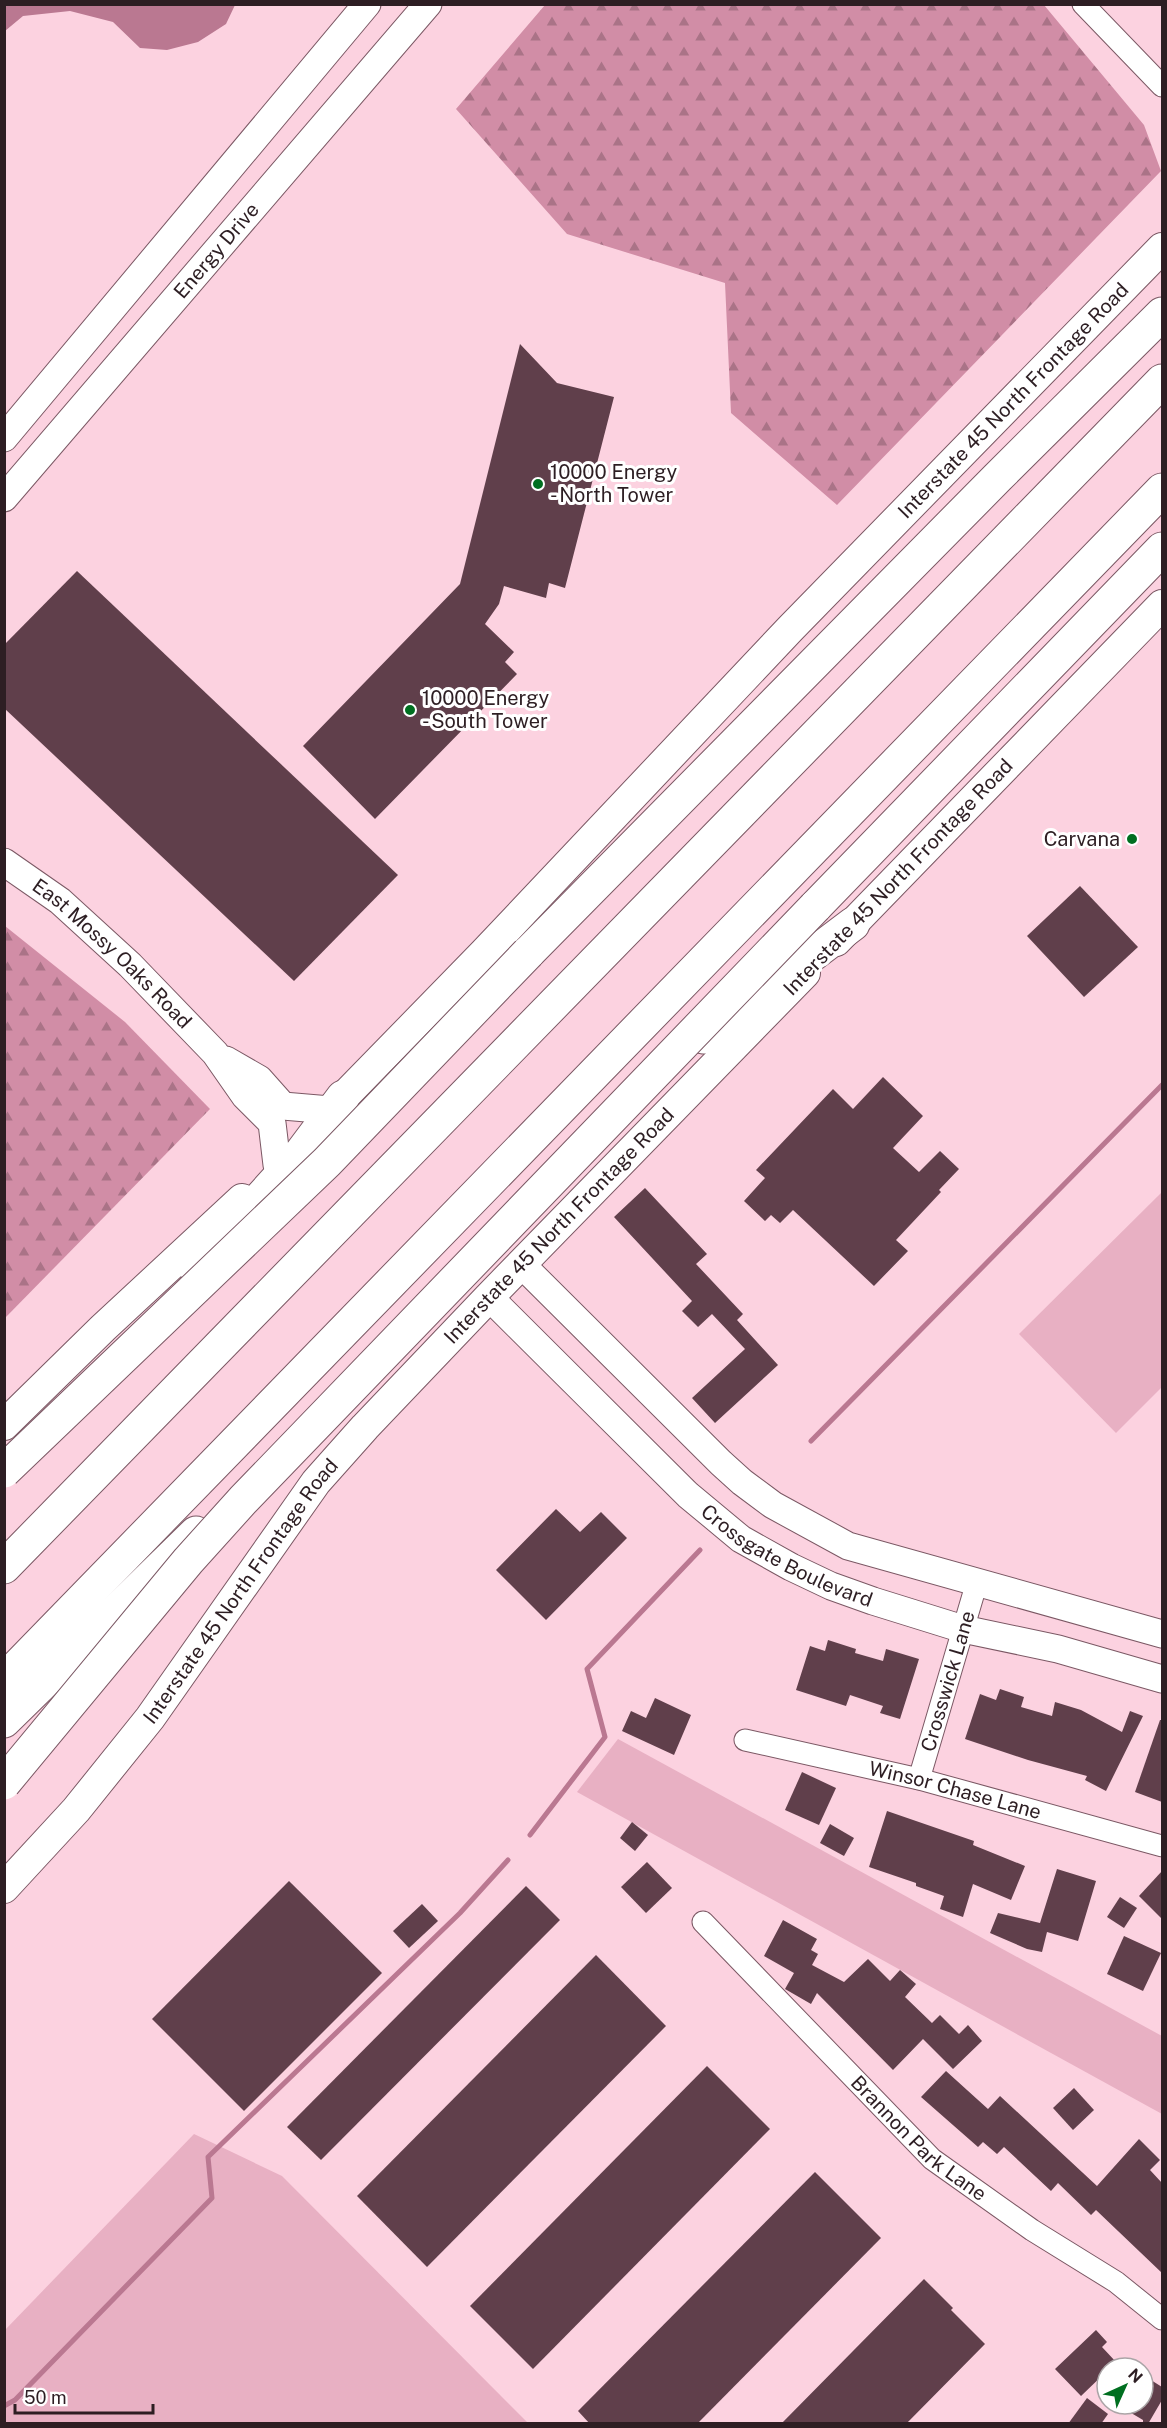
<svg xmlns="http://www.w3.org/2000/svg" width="1167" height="2428" font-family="'Public Sans',sans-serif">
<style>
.green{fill:#e8b0c3}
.forest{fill:url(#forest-firs)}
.water{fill:#ba7891}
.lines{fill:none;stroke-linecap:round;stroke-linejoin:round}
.stream{stroke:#ba7891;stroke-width:5}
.building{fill:#603f4b}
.minor-casing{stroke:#7b5864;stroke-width:23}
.tertiary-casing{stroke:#7b5864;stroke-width:29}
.secondary-casing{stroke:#7b5864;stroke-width:32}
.motorway-casing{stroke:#7b5864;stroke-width:35}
.minor{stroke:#fff;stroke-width:21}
.tertiary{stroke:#fff;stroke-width:27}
.secondary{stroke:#fff;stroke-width:30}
.motorway{stroke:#fff;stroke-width:33}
.motorway-bridge-casing{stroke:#7b5864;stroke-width:35;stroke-linecap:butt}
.motorway-bridge{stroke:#fff;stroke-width:33}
.poi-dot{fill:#006f20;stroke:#fff;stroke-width:2}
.labels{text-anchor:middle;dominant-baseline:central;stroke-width:6;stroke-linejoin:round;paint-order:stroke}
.street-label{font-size:20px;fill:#2d1e23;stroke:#fff}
.poi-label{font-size:20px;fill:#2d1e23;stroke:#fff;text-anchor:start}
</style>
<defs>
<pattern id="forest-firs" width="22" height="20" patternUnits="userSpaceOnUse" patternTransform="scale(1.5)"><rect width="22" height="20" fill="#d18da6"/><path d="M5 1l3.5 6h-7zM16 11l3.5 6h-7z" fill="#aa7387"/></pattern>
</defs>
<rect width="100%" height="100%" fill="#fcd2e0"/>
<!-- green -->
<g class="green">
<polygon points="1162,1192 1162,1387 1116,1433 1019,1334"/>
<polygon points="618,1739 1162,2036 1162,2114 577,1792"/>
<polygon points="194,2134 282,2176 528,2423 5,2423 5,2330"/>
</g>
<!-- forest -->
<g class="forest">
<polygon points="545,5 1044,5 1144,125 1161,171 837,505 731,413 725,283 567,234 456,109"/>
<polygon points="5,926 125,1022 210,1109 5,1318"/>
</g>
<!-- water -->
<polygon class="water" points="5,4 235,4 235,5 226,24 198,42 167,50 140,48 113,22 70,11 23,16 5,31"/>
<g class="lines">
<!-- stream -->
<g class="stream">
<polyline points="811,1441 1162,1085"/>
<polyline points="530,1835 605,1737 587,1669 700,1550"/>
<polyline points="4,2406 15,2400 212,2198 208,2157 460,1913 508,1860"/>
</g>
</g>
<!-- building -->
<g class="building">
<polygon points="520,344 557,383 614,397 565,588 549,583 546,598 504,586 499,604 485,624 514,652 505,662 517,674 375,819 303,746 460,584"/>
<polygon points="77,571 398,875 294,981 4,708 4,645"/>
<polygon points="1080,886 1138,947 1084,997 1027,936"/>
<polygon points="883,1077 923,1116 893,1148 919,1172 940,1151 959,1169 939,1190 941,1192 896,1240 908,1251 874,1286 793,1210 780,1223 771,1215 765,1221 744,1201 765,1178 756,1170 833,1089 853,1109"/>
<polygon points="645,1188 707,1254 696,1264 743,1314 737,1320 778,1365 715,1423 692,1398 745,1349 712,1314 698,1327 682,1311 692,1301 614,1217"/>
<polygon points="556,1509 580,1532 601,1512 627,1538 546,1620 496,1570"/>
<polygon points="828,1640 856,1649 855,1653 883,1661 886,1649 919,1659 900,1719 880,1713 883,1706 850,1695 846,1706 796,1690 810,1646 825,1651"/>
<polygon points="1000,1689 1024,1697 1021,1707 1052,1716 1055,1702 1081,1710 1122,1732 1130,1711 1143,1716 1106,1791 1085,1780 1087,1776 1028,1760 965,1739 980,1694 996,1700"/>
<polygon points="655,1698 691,1715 674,1755 622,1731 631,1711 646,1718"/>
<polygon points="1160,1720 1162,1720 1162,1802 1135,1792"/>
<polygon points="802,1772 836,1788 819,1825 785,1810"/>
<polygon points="887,1811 974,1841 973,1845 1025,1866 1011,1900 973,1884 963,1917 940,1909 944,1896 916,1886 916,1883 869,1867"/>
<polygon points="632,1822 648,1835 635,1851 620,1838"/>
<polygon points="830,1824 854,1838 844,1856 820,1843"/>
<polygon points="647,1862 672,1888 646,1913 621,1887"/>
<polygon points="1057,1869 1096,1881 1078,1941 1047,1932 1042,1952 1027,1949 990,1933 998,1913 1040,1923"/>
<polygon points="1162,1871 1162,1919 1139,1896"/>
<polygon points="289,1881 382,1973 244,2111 152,2019"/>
<polygon points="526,1886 560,1920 321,2160 287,2127"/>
<polygon points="1120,1897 1137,1908 1124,1928 1107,1917"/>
<polygon points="422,1904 438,1921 409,1948 393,1931"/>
<polygon points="783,1920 817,1939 811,1950 818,1954 812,1965 844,1982 868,1959 890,1981 900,1970 916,1984 905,1997 932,2023 940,2015 959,2034 968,2025 982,2041 953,2069 923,2039 893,2070 817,1993 811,2004 785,1989 794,1973 764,1956"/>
<polygon points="1124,1936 1161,1953 1143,1991 1107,1974"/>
<polygon points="596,1955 666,2026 427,2267 357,2196"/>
<polygon points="707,2066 770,2129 533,2369 470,2306"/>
<polygon points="946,2071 988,2109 1000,2096 1097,2186 1139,2139 1160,2160 1150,2170 1162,2183 1162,2273 1096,2210 1091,2215 1058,2183 1051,2191 1004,2147 997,2154 983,2142 978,2147 921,2097"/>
<polygon points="1074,2088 1094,2110 1073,2130 1053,2108"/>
<polygon points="815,2172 881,2238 697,2424 590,2424 578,2411"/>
<polygon points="924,2279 953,2308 951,2310 985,2344 906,2424 781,2424"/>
<polygon points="1096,2330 1107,2342 1102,2347 1116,2362 1110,2368 1107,2368 1107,2371 1081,2396 1055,2369"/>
<polygon points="1143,2375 1162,2387 1162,2400 1148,2424 1143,2424 1143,2420 1116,2404 1143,2404"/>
<polygon points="1087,2398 1108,2414 1101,2424 1068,2424"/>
</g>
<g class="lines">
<!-- minor casing -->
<g class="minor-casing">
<g id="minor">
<polyline points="1083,4 1162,86"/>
<path id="s1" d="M745,1740L919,1779L1162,1846"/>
<path id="s2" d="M919,1779L977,1582"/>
<path id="s3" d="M703,1922L932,2159L1032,2230L1116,2282L1162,2319"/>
</g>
</g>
<!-- tertiary casing -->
<g class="tertiary-casing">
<g id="tertiary">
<polyline points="4,438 367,4"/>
<path id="s4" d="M4,498L428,4"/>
<path id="s5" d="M4,862L60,901L130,965L215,1053L245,1096L272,1123L277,1165"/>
<polyline points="226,1060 259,1079 283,1106 330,1110"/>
<polyline points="522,1265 721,1463 742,1482 773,1505 848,1546 1162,1634"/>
<path id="s6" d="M489,1297L688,1495L741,1539L791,1567L831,1586L873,1601L963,1629L1058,1649L1162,1679"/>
</g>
</g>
<!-- secondary casing -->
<g class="secondary-casing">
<g id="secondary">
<polyline points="836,941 1162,605"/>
<path id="s7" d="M327,1114L484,953L790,629L1162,248"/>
<polyline points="4,1425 103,1328 242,1199"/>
<path id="s8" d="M4,1888L76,1810L150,1718L316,1482L365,1427L489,1297L805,973"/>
</g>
</g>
<!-- motorway casing -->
<g class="motorway-casing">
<g id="motorway">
<polyline points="815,907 1162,549"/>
<polyline points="528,953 998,477 1162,314"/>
<polyline points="703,1037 853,924"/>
<polyline points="196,1269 301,1153 343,1097"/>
<polyline points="4,1567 1162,381"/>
<polyline points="4,1680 1162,490"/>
<polyline points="4,1721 196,1533"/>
</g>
</g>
<!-- minor -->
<use href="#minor" class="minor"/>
<!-- tertiary -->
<use href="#tertiary" class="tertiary"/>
<!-- secondary -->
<use href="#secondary" class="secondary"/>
<!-- motorway -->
<use href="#motorway" class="motorway"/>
<!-- motorway-bridge casing -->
<g class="motorway-bridge-casing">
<g id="motorway-bridge">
<polyline points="4,1471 327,1162 528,953"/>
<polyline points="4,1783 188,1561 243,1500 815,907"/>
</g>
</g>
<!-- motorway-bridge -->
<use href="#motorway-bridge" class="motorway-bridge"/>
</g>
<!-- markers -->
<g class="poi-dot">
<circle cx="538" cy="484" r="6"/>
<circle cx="410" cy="710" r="6"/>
<circle cx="1132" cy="839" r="6"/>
</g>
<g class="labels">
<!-- street labels -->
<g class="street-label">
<text stroke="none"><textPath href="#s4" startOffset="326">Energy Drive</textPath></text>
<text stroke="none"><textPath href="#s7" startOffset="990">Interstate 45 North Frontage Road</textPath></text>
<text transform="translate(898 877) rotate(-46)">Interstate 45 North Frontage Road</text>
<text stroke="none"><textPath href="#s5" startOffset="142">East Mossy Oaks Road</textPath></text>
<text stroke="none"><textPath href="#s8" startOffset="866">Interstate 45 North Frontage Road</textPath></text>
<text stroke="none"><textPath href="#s6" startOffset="398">Crossgate Boulevard</textPath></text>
<text stroke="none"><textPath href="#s8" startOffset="380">Interstate 45 North Frontage Road</textPath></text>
<text stroke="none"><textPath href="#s2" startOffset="102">Crosswick Lane</textPath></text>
<text stroke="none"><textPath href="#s1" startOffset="216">Winsor Chase Lane</textPath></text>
<text stroke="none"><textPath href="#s3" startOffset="306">Brannon Park Lane</textPath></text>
</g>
<!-- poi labels -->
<g class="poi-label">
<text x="550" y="472">10000 Energy<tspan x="550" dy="23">- North Tower</tspan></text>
<text x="422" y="698">10000 Energy<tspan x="422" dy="23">- South Tower</tspan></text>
<text x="1120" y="839" text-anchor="end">Carvana</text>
</g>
</g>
<!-- border -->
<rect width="1167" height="2428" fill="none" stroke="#2d1e23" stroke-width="12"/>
<!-- north arrow -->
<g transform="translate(1125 2386) rotate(45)"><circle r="28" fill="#ffffff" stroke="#aba5a7" stroke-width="1.5"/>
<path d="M0-4.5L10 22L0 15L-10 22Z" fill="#006f20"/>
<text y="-9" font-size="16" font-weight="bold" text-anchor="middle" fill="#2d1e23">N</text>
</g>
<!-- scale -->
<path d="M15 2404v9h138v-9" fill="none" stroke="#2d1e23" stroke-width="3"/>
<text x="24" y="2404" font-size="18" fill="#2d1e23" stroke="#ffffff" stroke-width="4.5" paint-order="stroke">50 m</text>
</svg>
